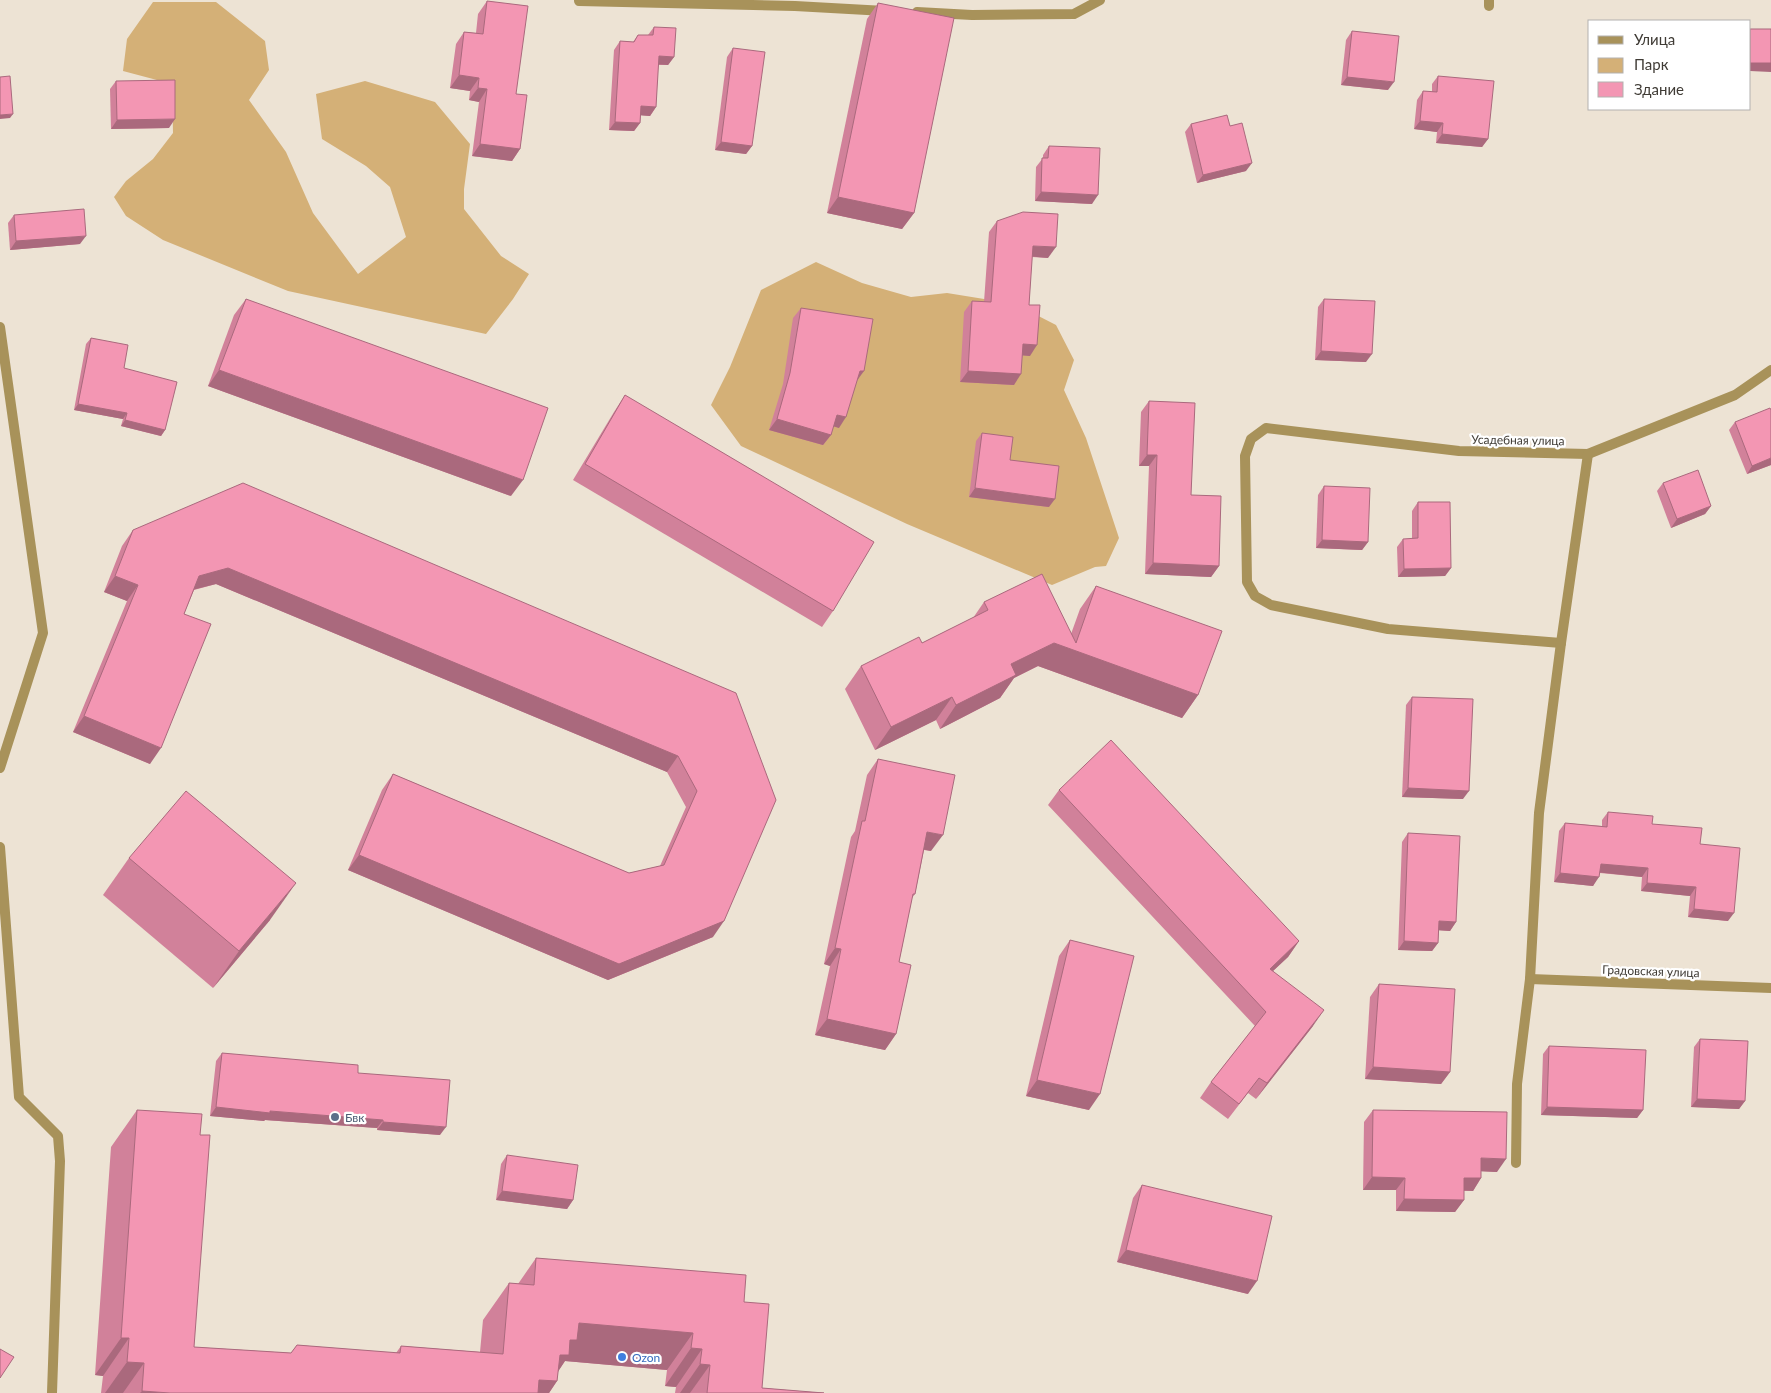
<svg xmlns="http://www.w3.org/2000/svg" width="1771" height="1393" font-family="Lato,sans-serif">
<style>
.green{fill:#d4b077}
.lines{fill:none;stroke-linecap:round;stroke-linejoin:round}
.street{stroke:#a8925a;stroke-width:10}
.wall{fill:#d1819a}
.shaded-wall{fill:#aa697d}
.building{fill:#f396b3;stroke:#aa697d}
.service-dot{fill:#5c6f8a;stroke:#fff;stroke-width:2}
.shop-dot{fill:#3f7fe0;stroke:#fff;stroke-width:2}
.labels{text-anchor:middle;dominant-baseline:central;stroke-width:4.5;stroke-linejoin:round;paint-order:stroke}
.street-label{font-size:12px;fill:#403c36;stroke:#fff}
.service-label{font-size:12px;fill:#4e5e75;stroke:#fff;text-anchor:start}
.shop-label{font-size:12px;fill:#366cbe;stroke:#fff;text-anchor:start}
</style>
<rect width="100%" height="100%" fill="#ede3d4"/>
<!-- green -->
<g class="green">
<polygon points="153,2 216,2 265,41 269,70 249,100 286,152 313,213 358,274 406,237 390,187 366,166 322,139 316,94 365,81 435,102 470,144 464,189 464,209 501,256 529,274 513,299 486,334 288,291 163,240 126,216 114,197 126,181 153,159 173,133 172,84 123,71 127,39"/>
<polygon points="816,262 862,283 911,297 947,293 1015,304 1056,325 1074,360 1064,390 1086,438 1119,538 1106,566 1095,567 1052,585 907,524 741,446 711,405 730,367 761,290"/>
</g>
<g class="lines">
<!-- street -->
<g class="street">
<polyline points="579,1 795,6 885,11"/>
<polyline points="1489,6 1489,0"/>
<polyline points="917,12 972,15 1074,14 1100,0"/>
<polyline points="0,327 43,633 0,768"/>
<polyline points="1561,643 1388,629 1271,605 1255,596 1247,582 1245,456 1251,439 1266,428 1459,451 1588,454 1735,395 1771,370"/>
<polyline points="0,847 19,1097 58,1136 60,1161 52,1393"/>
<polyline points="1530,979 1771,988"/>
<polyline points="1516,1163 1517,1084 1530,979 1539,813 1561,643 1588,454"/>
</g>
</g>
<!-- wall -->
<g class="wall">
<polygon points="487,1 516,94 520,149 512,161 472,156 479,102 469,100 470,91 450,88 456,44 464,32 476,33 478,14"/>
<polygon points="878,3 914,213 902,229 827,213 867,19"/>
<polygon points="654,27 674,57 668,65 658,65 656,107 650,116 641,115 640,123 634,131 609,130 614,50 620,41 633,42 638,35 648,35"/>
<polygon points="1352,31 1388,90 1341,85 1346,40"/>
<polygon points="733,48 752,146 746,154 715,150 727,57"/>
<polygon points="1438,76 1488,139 1482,147 1436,143 1437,132 1414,129 1417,100 1423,91 1432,92 1432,84"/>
<polygon points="116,81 169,128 111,129 110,89"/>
<polygon points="1191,124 1230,126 1246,171 1197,183 1185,132"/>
<polygon points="1049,146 1092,204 1035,201 1036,167 1043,158 1043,155"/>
<polygon points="14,215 80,244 10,250 8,223"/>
<polygon points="997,221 1048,258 1032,257 1029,305 1030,356 1023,355 1014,385 960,382 964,312 972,301 984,302 989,232"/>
<polygon points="246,299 511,496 208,386 234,315"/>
<polygon points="1324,299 1366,362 1315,360 1318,307"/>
<polygon points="801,308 839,428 833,426 831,435 823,445 769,430 783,384 793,318"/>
<polygon points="91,338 124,368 165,430 161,436 121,426 123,419 74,410 86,344"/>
<polygon points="625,395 833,611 822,627 573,480 614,412"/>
<polygon points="1149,401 1191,495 1219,566 1211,577 1145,574 1149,466 1139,466 1141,412"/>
<polygon points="1735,422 1771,465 1747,474 1729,430"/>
<polygon points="982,433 1010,460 1049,507 969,497 976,441"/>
<polygon points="1663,483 1711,506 1705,514 1671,528 1657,491"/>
<polygon points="1324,486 1368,542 1362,550 1316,548 1318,495"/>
<polygon points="1418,502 1451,568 1445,576 1398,577 1397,547 1403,539 1412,539 1412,511"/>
<polygon points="133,530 736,693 713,937 608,980 348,870 382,790 393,774 629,873 660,866 686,807 667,772 216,584 194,590 184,614 150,764 73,732 127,601 104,592 122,546"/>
<polygon points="1096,586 1198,695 1182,718 1038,666 1014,678 1000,698 940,729 936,720 875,750 845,689 861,666 922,643 973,618 984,602 1071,634 1080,609"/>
<polygon points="1412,697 1463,799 1402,797 1406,705"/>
<polygon points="878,759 931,851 924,850 915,894 912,898 899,962 896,1034 885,1050 815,1035 830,966 824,964 851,837 855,831 867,775"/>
<polygon points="1059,790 1299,941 1288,957 1273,971 1313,1026 1256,1099 1248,1093 1228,1119 1200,1098 1211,1082 1255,1026 1048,805"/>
<polygon points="1608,812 1652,824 1700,844 1728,921 1688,917 1690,896 1641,891 1642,877 1600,873 1593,886 1554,882 1559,831 1565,823 1602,826 1602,820"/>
<polygon points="1408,833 1456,922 1450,931 1439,930 1438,943 1432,951 1398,950 1402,842"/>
<polygon points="129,858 270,920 213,988 103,895"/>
<polygon points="1070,940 1089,1110 1026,1096 1059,956"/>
<polygon points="1379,984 1450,1072 1441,1084 1365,1079 1370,997"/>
<polygon points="1700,1039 1745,1101 1739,1109 1691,1107 1694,1047"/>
<polygon points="1549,1046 1643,1110 1637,1118 1541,1115 1543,1054"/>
<polygon points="222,1053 358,1073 440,1135 377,1130 377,1128 265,1120 264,1121 210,1116 216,1061"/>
<polygon points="137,1110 200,1135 194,1347 291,1353 297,1345 396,1353 401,1346 480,1352 483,1320 509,1283 518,1284 536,1258 744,1302 762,1388 824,1393 675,1393 676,1387 665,1386 667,1370 565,1361 558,1371 557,1381 549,1393 101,1393 103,1376 95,1375 111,1147"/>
<polygon points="1373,1110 1497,1172 1481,1171 1481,1178 1473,1191 1464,1191 1464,1200 1455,1212 1396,1211 1396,1190 1363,1190 1364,1122"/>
<polygon points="507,1155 573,1200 567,1209 496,1200 501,1164"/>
<polygon points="1142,1185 1248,1294 1117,1262 1133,1198"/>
</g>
<!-- shaded-wall -->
<g class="shaded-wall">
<polygon points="659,56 674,57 668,65 653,64"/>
<polygon points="1750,63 1771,63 1771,72 1750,71"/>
<polygon points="459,75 479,78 470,91 450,88"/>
<polygon points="1347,77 1394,82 1388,90 1341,85"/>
<polygon points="478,88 487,89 479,102 469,100"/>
<polygon points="641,106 656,107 650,116 635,115"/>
<polygon points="13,114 10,118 0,119 0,115"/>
<polygon points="175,119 169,128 111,129 117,120"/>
<polygon points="1420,121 1443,123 1437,132 1414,129"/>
<polygon points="615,122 640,123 634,131 609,130"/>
<polygon points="1442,134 1488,139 1482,147 1436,143"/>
<polygon points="721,142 752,146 746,154 715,150"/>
<polygon points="480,144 520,149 512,161 472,156"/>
<polygon points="1252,163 1246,171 1197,183 1203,175"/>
<polygon points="1041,192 1098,195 1092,204 1035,201"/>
<polygon points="838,197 914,213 902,229 827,213"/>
<polygon points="86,236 80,244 10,250 16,241"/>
<polygon points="1033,246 1056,247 1048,258 1026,256"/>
<polygon points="1023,344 1037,345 1030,356 1016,355"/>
<polygon points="1321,351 1372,354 1366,362 1315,360"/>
<polygon points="219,370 523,480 511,496 208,386"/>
<polygon points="860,371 864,371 856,382"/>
<polygon points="968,371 1021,374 1014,385 960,382"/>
<polygon points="78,404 127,413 123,419 74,410"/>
<polygon points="837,415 846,417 839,428 829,425"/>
<polygon points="777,419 831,435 823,445 769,430"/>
<polygon points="125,420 165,430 161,436 121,426"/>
<polygon points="1147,455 1157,455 1149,466 1139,466"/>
<polygon points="1771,458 1771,465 1747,474 1752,466"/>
<polygon points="975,488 1055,499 1049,507 969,497"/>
<polygon points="1711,506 1705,514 1671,528 1677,519"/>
<polygon points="1322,540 1368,542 1362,550 1316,548"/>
<polygon points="1153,563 1219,566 1211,577 1145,574"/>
<polygon points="228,568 678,756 667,772 216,584 188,591 199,576"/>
<polygon points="1451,568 1445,576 1398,577 1404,569"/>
<polygon points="115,576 138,585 127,601 104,592"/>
<polygon points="1054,643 1198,695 1182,718 1038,666 1014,678 1000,698 940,729 956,705 1011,664"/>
<polygon points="952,697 936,720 875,750 891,727"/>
<polygon points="84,716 161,748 150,764 73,732"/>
<polygon points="1408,788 1469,791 1463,799 1402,797"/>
<polygon points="927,832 943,835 931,851 916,848"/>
<polygon points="359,855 724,921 713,937 608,980 348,870"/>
<polygon points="1601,864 1648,868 1642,877 1595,872"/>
<polygon points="1560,873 1599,877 1593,886 1554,882"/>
<polygon points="296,883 270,920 213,988 239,951"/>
<polygon points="1647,883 1696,887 1690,896 1641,891"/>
<polygon points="1694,909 1734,913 1728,921 1688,917"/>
<polygon points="1439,921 1456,922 1450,931 1433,930"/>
<polygon points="1299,941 1288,957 1259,984 1270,969"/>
<polygon points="1404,941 1438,943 1432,951 1398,950"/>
<polygon points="835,948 841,949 830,966 824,964"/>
<polygon points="1324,1010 1313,1026 1256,1099 1267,1083"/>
<polygon points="827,1019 896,1034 885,1050 815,1035"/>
<polygon points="1373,1067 1450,1072 1441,1084 1365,1079"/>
<polygon points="1037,1080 1100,1094 1089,1110 1026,1096"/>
<polygon points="1697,1099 1745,1101 1739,1109 1691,1107"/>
<polygon points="216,1107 383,1120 377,1128 265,1120 264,1121 210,1116"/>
<polygon points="1547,1107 1643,1110 1637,1118 1541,1115"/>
<polygon points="383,1122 446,1127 440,1135 377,1130"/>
<polygon points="1481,1158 1506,1159 1497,1172 1473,1171"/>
<polygon points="1372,1177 1405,1178 1396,1190 1363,1190"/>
<polygon points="1464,1178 1481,1178 1473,1191 1456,1190"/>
<polygon points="502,1191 573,1200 567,1209 496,1200"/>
<polygon points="1404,1199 1464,1200 1455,1212 1396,1211"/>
<polygon points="1126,1250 1257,1281 1248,1294 1117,1262"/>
<polygon points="579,1323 693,1333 667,1370 565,1361 552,1381 557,1381 549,1393 530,1393"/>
<polygon points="121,1338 129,1338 103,1376 95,1375"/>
<polygon points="691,1348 702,1349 676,1387 665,1386"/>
<polygon points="127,1362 144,1363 123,1393 105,1393"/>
<polygon points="700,1364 710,1365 690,1393 680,1393"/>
<polygon points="142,1391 170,1393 140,1393"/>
</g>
<!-- building -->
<g class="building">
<polygon points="487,1 528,6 516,94 527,95 520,149 480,144 487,89 478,88 479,78 459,75 464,32 483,34"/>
<polygon points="878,3 954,18 914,213 838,197"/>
<polygon points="654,27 676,28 674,57 659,56 656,107 641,106 640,123 615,122 620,41 634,42 638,35 653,35"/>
<rect x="1750" y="29" width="21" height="34"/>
<polygon points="1352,31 1399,36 1394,82 1347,77"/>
<polygon points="733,48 765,52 752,146 721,142"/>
<polygon points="10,76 13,114 0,115 0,77"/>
<polygon points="1438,76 1494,81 1488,139 1442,134 1443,123 1420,121 1423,91 1437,92"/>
<polygon points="175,80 175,119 117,120 116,81"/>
<polygon points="1227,115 1230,126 1242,123 1252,163 1203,175 1191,124"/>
<polygon points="1049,146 1100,148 1098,195 1041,192 1042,158 1048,158"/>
<polygon points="84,209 86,236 16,241 14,215"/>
<polygon points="1023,212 1058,214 1056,247 1033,246 1029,305 1040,305 1037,345 1023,344 1021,374 968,371 972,301 991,302 997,221"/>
<polygon points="246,299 548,408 523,480 219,370"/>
<polygon points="1324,299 1375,301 1372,354 1321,351"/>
<polygon points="801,308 873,319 864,371 860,371 846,417 837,415 831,435 777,419 790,373"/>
<polygon points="91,338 128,345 124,368 177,382 165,430 125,420 127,413 78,404"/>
<polygon points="625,395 874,542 833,611 585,464"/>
<polygon points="1149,401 1195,403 1191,495 1221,496 1219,566 1153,563 1157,455 1147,455"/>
<polygon points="1770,408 1771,410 1771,458 1752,466 1735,422"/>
<polygon points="982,433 1013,437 1010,460 1059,466 1055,499 975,488"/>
<polygon points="1698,470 1711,506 1677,519 1663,483"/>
<polygon points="243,483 736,693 776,800 724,921 619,964 359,855 393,774 629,873 664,865 697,791 678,756 228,568 199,576 184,614 211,624 161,748 84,716 138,585 115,576 133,530"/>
<polygon points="1324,486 1370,488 1368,542 1322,540"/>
<polygon points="1418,502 1450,502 1451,568 1404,569 1403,539 1418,538"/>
<polygon points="1042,574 1076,643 1096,586 1222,631 1198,695 1054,643 1011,664 1016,675 956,705 952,697 891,727 861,666 919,637 922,643 988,610 984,602"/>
<polygon points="1412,697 1473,699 1469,791 1408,788"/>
<polygon points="1111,740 1299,941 1270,969 1324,1010 1267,1083 1259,1078 1239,1104 1211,1082 1266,1012 1059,790"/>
<polygon points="878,759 955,775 943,835 927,832 915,894 913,894 899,962 911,965 896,1034 827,1019 841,949 835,948 862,821 865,821"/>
<polygon points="186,791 296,883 239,951 129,858"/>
<polygon points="1608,812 1653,816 1652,824 1702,828 1700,844 1740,848 1734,913 1694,909 1696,887 1647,883 1648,868 1601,864 1599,877 1560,873 1565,823 1607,827"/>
<polygon points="1408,833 1460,836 1456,922 1439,921 1438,943 1404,941"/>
<polygon points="1070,940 1134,956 1100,1094 1037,1080"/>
<polygon points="1379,984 1455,989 1450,1072 1373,1067"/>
<polygon points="1700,1039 1748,1041 1745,1101 1697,1099"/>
<polygon points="1549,1046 1646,1050 1643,1110 1547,1107"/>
<polygon points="222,1053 358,1065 358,1073 450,1080 446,1127 383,1122 383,1120 270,1111 270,1113 216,1107"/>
<polygon points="137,1110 202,1114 200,1135 210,1135 194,1347 291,1353 297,1345 400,1353 401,1346 503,1354 509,1283 534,1285 536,1258 746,1275 744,1302 769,1304 762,1388 824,1393 707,1393 710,1365 700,1364 702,1349 691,1348 693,1333 579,1323 577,1340 570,1340 569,1355 560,1355 557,1381 539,1380 538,1393 170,1393 142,1391 144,1363 127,1362 129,1338 121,1338"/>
<polygon points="1373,1110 1507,1112 1506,1159 1481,1158 1481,1178 1464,1178 1464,1200 1404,1199 1405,1178 1372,1177"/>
<polygon points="507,1155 578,1165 573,1200 502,1191"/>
<polygon points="1142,1185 1272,1216 1257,1281 1126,1250"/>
<polygon points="0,1349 14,1357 0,1378"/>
</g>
<!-- markers -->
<circle class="service-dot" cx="335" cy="1117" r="5"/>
<circle class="shop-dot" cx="622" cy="1357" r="5"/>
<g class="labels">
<!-- street labels -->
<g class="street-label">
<text transform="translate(1518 440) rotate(1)">Усадебная улица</text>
<text transform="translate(1651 971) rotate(2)">Градовская улица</text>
</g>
<!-- service labels -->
<g class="service-label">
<text x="345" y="1117">Бвк</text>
</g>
<!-- shop labels -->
<g class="shop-label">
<text x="632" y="1357">Ozon</text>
</g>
</g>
<!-- legend -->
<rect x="1588" y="20" width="162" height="90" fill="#ffffff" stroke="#b3b1af"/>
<rect x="1598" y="36" width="25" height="8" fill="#a8925a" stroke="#b3b1af"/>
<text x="1634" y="45" font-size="15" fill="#403c36">Улица</text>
<rect x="1598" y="58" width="25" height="15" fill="#d4b077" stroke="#b3b1af"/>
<text x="1634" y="70" font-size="15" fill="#403c36">Парк</text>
<rect x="1598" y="82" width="25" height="15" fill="#f396b3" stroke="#b3b1af"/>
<text x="1634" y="95" font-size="15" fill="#403c36">Здание</text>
</svg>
